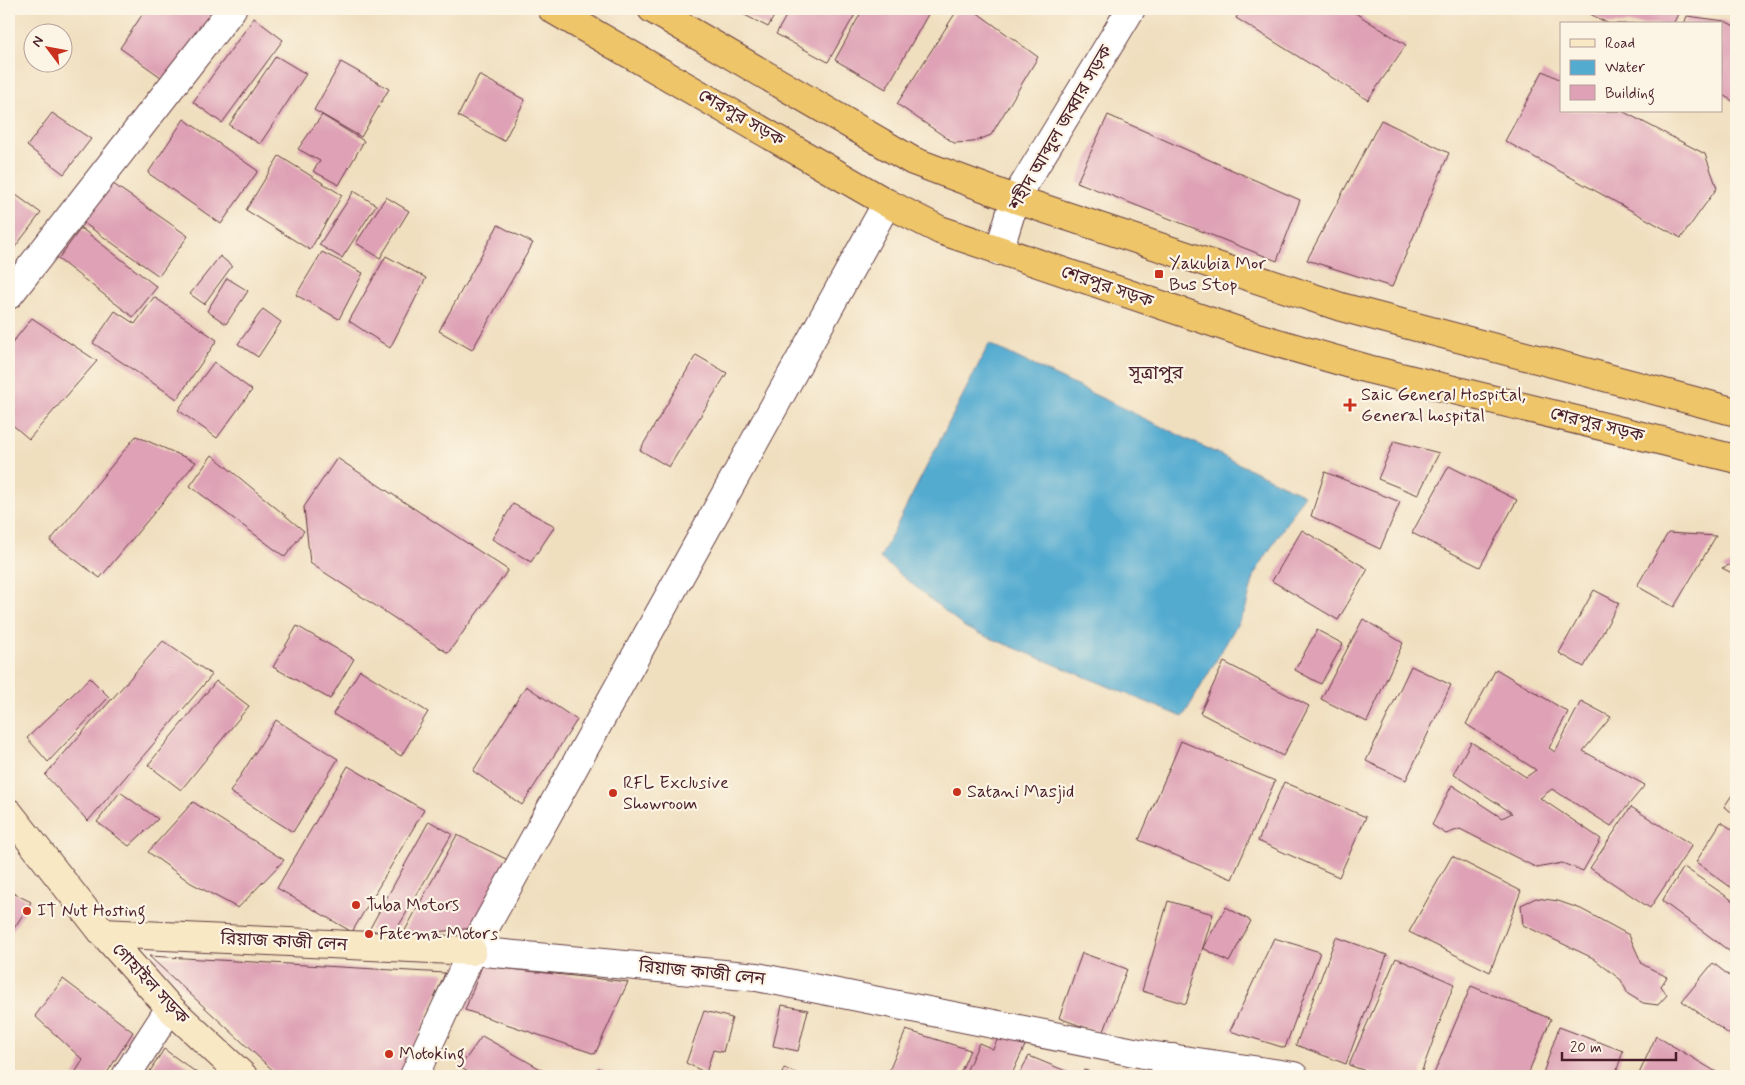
<svg xmlns="http://www.w3.org/2000/svg" width="1745" height="1085" font-family="Mynerve,'Noto Sans Bengali',sans-serif">
<style>
.water{fill:#53abd0;stroke:#4e657e}
.building{fill:#dea1b5}
.lines{fill:none;stroke-linecap:round;stroke-linejoin:round}
.minor-casing{stroke:#633c41;stroke-width:30}
.tertiary-casing{stroke:#633c41;stroke-width:30}
.secondary-casing{stroke:#633c41;stroke-width:30}
.trunk-casing{stroke:#633c41;stroke-width:30}
.minor{stroke:#fff;stroke-width:28}
.tertiary{stroke:#fff;stroke-width:28}
.secondary{stroke:#f8e8c3;stroke-width:28}
.trunk{stroke:#eec569;stroke-width:28}
.poi-dot{fill:#c8321e;stroke:#fcf5e5;stroke-width:2}
.labels{text-anchor:middle;dominant-baseline:central;stroke-width:4.5;stroke-linejoin:round;paint-order:stroke}
.street-label{font-size:18px;fill:#4a1f2b;stroke:#fcf5e5}
.poi-label{font-size:18px;fill:#4a1f2b;stroke:#fcf5e5;text-anchor:start}
.neighbourhood-label{font-size:19px;fill:#4a1f2b;stroke:#fcf5e5}
</style>
<rect width="100%" height="100%" fill="#fcf5e5"/>
<filter id="ink" filterUnits="userSpaceOnUse"><feTurbulence type="fractalNoise" baseFrequency=".02" numOctaves="2"/><feDisplacementMap in="SourceGraphic" scale="10" xChannelSelector="R" yChannelSelector="G"/><feConvolveMatrix kernelMatrix="1 2 1 2 8 2 1 2 1" color-interpolation-filters="sRGB"/></filter>
<filter id="wash" filterUnits="userSpaceOnUse"><feTurbulence type="fractalNoise" baseFrequency=".0096" numOctaves="4" result="noise"/><feDisplacementMap in="SourceGraphic" scale="20" xChannelSelector="R" yChannelSelector="G"/><feGaussianBlur stdDeviation="1.12" result="paint"/><feColorMatrix in="noise" values="0 0 0 0 0 0 0 0 0 0 0 0 0 0 0 0 0 1.4 0 .05"/><feComposite in="paint" operator="in"/></filter>
<g filter="url(#wash)">
<rect width="100%" height="100%" fill="#f0dfbf"/>
<!-- water -->
<polygon class="water" points="989,344 1304,495 1255,573 1245,611 1183,717 966,628 880,558"/>
<g id="blocks">
<!-- building -->
<g class="building">
<polygon points="146,9 221,9 168,82 120,48"/>
<polygon points="733,9 778,9 768,27"/>
<polygon points="790,9 858,9 828,62 776,34"/>
<polygon points="863,9 931,9 886,89 835,60"/>
<polygon points="958,9 972,9 1038,57 991,135 973,142 954,143 897,104"/>
<polygon points="1241,9 1349,9 1406,45 1368,100 1236,18"/>
<polygon points="1581,9 1669,9 1678,14 1673,24 1609,24"/>
<polygon points="1687,16 1725,21 1736,27 1736,103 1721,94 1721,24 1684,24"/>
<polygon points="254,18 283,40 222,123 193,102"/>
<polygon points="276,56 306,74 260,144 229,125"/>
<polygon points="341,62 389,89 361,137 314,110"/>
<polygon points="1543,71 1561,80 1561,111 1622,111 1705,154 1717,188 1681,238 1505,141"/>
<polygon points="479,75 525,100 504,141 458,116"/>
<polygon points="52,113 91,139 64,174 27,146"/>
<polygon points="322,115 364,141 339,185 313,171 320,161 298,149"/>
<polygon points="1108,115 1300,200 1277,261 1077,182"/>
<polygon points="184,119 258,171 221,224 148,173"/>
<polygon points="1381,120 1449,153 1392,287 1307,260"/>
<polygon points="279,156 342,195 310,250 246,210"/>
<polygon points="109,181 188,236 159,276 81,221"/>
<polygon points="9,190 41,213 9,255"/>
<polygon points="354,191 376,205 342,258 319,245"/>
<polygon points="386,197 409,211 380,258 356,243"/>
<polygon points="498,225 533,243 472,350 439,331"/>
<polygon points="81,228 157,287 133,317 58,259"/>
<polygon points="322,252 363,273 339,319 296,295"/>
<polygon points="220,256 232,266 204,304 190,294"/>
<polygon points="386,256 426,278 390,348 349,321"/>
<polygon points="227,278 248,291 226,324 207,311"/>
<polygon points="154,297 217,340 177,399 93,343 115,311 135,324"/>
<polygon points="263,309 281,322 258,357 238,344"/>
<polygon points="32,318 97,361 29,439 9,422 9,347"/>
<polygon points="696,355 727,373 669,467 640,450"/>
<polygon points="214,362 252,390 217,438 178,410"/>
<polygon points="136,436 196,462 100,578 50,541"/>
<polygon points="1394,441 1439,453 1418,495 1378,479"/>
<polygon points="212,455 304,531 285,557 190,486"/>
<polygon points="337,458 508,570 448,653 310,563 304,507"/>
<polygon points="1449,466 1517,500 1480,567 1412,533"/>
<polygon points="1325,472 1400,502 1380,549 1311,516"/>
<polygon points="513,504 555,526 531,562 492,539"/>
<polygon points="1302,530 1368,569 1338,620 1272,581"/>
<polygon points="1668,533 1716,536 1674,607 1637,586"/>
<polygon points="1736,562 1736,575 1722,568"/>
<polygon points="1594,590 1619,603 1584,667 1559,653"/>
<polygon points="1363,619 1403,643 1367,722 1321,699"/>
<polygon points="297,626 354,659 330,699 273,667"/>
<polygon points="1317,630 1343,644 1321,684 1295,670"/>
<polygon points="163,641 212,675 88,821 45,775"/>
<polygon points="1224,662 1309,706 1283,756 1200,713"/>
<polygon points="1411,666 1451,685 1406,780 1366,761"/>
<polygon points="1496,669 1568,712 1549,748 1555,752 1581,701 1611,717 1583,751 1645,785 1611,826 1552,789 1540,798 1601,839 1583,871 1562,863 1537,868 1460,829 1446,834 1432,825 1452,785 1502,818 1512,813 1453,774 1471,742 1526,777 1536,770 1466,724"/>
<polygon points="360,670 428,712 401,756 333,714"/>
<polygon points="90,678 109,697 48,762 27,738"/>
<polygon points="216,681 249,706 181,790 148,765"/>
<polygon points="526,686 577,720 522,805 473,771"/>
<polygon points="276,720 338,759 293,832 230,792"/>
<polygon points="1181,741 1275,781 1232,879 1139,840"/>
<polygon points="348,766 424,810 352,932 277,888"/>
<polygon points="1284,782 1366,817 1339,877 1258,841"/>
<polygon points="1736,789 1736,815 1724,807"/>
<polygon points="120,792 158,819 129,846 97,822"/>
<polygon points="193,802 284,860 238,908 191,883 148,852"/>
<polygon points="1631,807 1692,845 1650,908 1590,868"/>
<polygon points="429,821 452,834 394,934 369,930"/>
<polygon points="1721,822 1736,832 1736,891 1696,862"/>
<polygon points="457,835 508,860 472,928 402,936"/>
<polygon points="1452,856 1521,891 1490,972 1409,932"/>
<polygon points="1684,867 1736,903 1736,956 1662,901"/>
<polygon points="9,891 31,902 9,936"/>
<polygon points="1536,898 1558,901 1581,909 1629,935 1642,964 1667,977 1661,986 1667,995 1658,1005 1643,1003 1628,994 1621,980 1593,958 1523,925 1521,905"/>
<polygon points="1168,901 1213,914 1186,1004 1142,991"/>
<polygon points="1226,907 1251,921 1229,962 1203,948"/>
<polygon points="1336,937 1387,955 1346,1064 1296,1045"/>
<polygon points="1274,938 1320,952 1285,1048 1230,1031"/>
<polygon points="1082,953 1127,969 1103,1034 1059,1018"/>
<polygon points="149,956 445,973 402,1076 279,1076"/>
<polygon points="1396,958 1454,984 1420,1076 1379,1076 1349,1065"/>
<polygon points="1713,963 1736,981 1736,1039 1682,1001"/>
<polygon points="482,966 628,982 595,1054 465,1010"/>
<polygon points="63,979 133,1032 105,1076 73,1076 83,1060 35,1016"/>
<polygon points="1471,986 1551,1019 1527,1076 1433,1076"/>
<polygon points="782,1005 808,1010 798,1051 773,1046"/>
<polygon points="704,1011 732,1018 723,1052 713,1050 706,1073 686,1063"/>
<polygon points="1559,1027 1623,1051 1615,1076 1542,1076"/>
<polygon points="906,1030 970,1050 959,1076 887,1076"/>
<polygon points="1001,1032 1028,1039 1011,1076 964,1076 979,1043 993,1049"/>
<polygon points="482,1036 553,1076 474,1076 460,1067"/>
<polygon points="1656,1036 1723,1076 1638,1076"/>
<polygon points="164,1049 197,1073 195,1076 147,1076"/>
<polygon points="1029,1056 1078,1076 1018,1076"/>
<polygon points="598,1068 615,1076 593,1076"/>
<polygon points="784,1068 803,1076 781,1076"/>
<polygon points="1084,1070 1106,1076 1081,1076"/>
</g>
</g>
</g>
<g filter="url(#ink)">
<use href="#blocks" fill-opacity="0" stroke="#633c41" stroke-width="1"/>
<g class="lines">
<!-- minor casing -->
<g class="minor-casing">
<g id="minor">
<polyline points="9,295 232,9"/>
<polyline points="126,1076 170,1008"/>
<polyline points="1164,1076 1173,1058"/>
</g>
</g>
<!-- tertiary casing -->
<g class="tertiary-casing">
<g id="tertiary">
<polyline points="999,251 1015,199 1131,9"/>
<polyline points="472,951 757,977 1149,1055 1294,1076"/>
<polyline points="414,1076 472,951 887,203"/>
</g>
</g>
<!-- secondary casing -->
<g class="secondary-casing">
<g id="secondary">
<polyline points="9,813 103,933 170,1008 243,1076"/>
<polyline points="103,933 472,951"/>
</g>
</g>
<!-- trunk casing -->
<g class="trunk-casing">
<g id="trunk">
<polyline points="552,9 887,203 940,230 1250,335 1368,369 1736,459"/>
<polyline points="652,9 913,161 1015,199 1341,307 1736,412"/>
</g>
</g>
<!-- minor -->
<use href="#minor" class="minor"/>
<!-- tertiary -->
<use href="#tertiary" class="tertiary"/>
<!-- secondary -->
<use href="#secondary" class="secondary"/>
<!-- trunk -->
<use href="#trunk" class="trunk"/>
</g>
</g>
<!-- markers -->
<g class="poi-dot">
<rect x="1154" y="269" width="10" height="10" rx="2.5"/>
<path d="M1347.5 397.5h5v5h5v5h-5v5h-5v-5h-5v-5h5z"/>
<circle cx="957" cy="792" r="5"/>
<circle cx="613" cy="793" r="5"/>
<circle cx="356" cy="905" r="5"/>
<circle cx="27" cy="911" r="5"/>
<circle cx="369" cy="934" r="5"/>
<circle cx="389" cy="1054" r="5"/>
</g>
<g class="labels">
<!-- street labels -->
<g class="street-label">
<text transform="translate(741 118) rotate(30)">শেরপুর সড়ক</text>
<text transform="translate(1061 128) rotate(-60)">শহীদ আব্দুল জব্বার সড়ক</text>
<text transform="translate(1107 287) rotate(19)">শেরপুর সড়ক</text>
<text transform="translate(1597 425) rotate(14)">শেরপুর সড়ক</text>
<text transform="translate(284 942) rotate(3)">রিয়াজ কাজী লেন</text>
<text transform="translate(702 973) rotate(6)">রিয়াজ কাজী লেন</text>
<text transform="translate(150 984) rotate(47)">গোহাইল সড়ক</text>
</g>
<!-- poi labels -->
<g class="poi-label">
<text x="1169" y="264">Yakubia Mor<tspan x="1169" dy="21">Bus Stop</tspan></text>
<text x="1361" y="395">Saic General Hospital,<tspan x="1361" dy="21">General hospital</tspan></text>
<text x="623" y="783">RFL Exclusive<tspan x="623" dy="21">Showroom</tspan></text>
<text x="967" y="792">Satani Masjid</text>
<text x="366" y="905">Tuba Motors</text>
<text x="37" y="911">IT Nut Hosting</text>
<text x="379" y="934">Fatema Motors</text>
<text x="399" y="1054">Motoking</text>
</g>
<!-- neighbourhood labels -->
<g class="neighbourhood-label">
<text x="1156" y="373">সূত্রাপুর</text>
</g>
</g>
<!-- margin -->
<rect width="1745" height="1085" fill="none" stroke="#fcf5e5" stroke-width="30"/>
<!-- legend -->
<rect x="1560" y="22" width="162" height="90" fill="#fcf5e5" stroke="#b59f9b"/>
<rect x="1570" y="39" width="25" height="8" fill="#f8e8c3" stroke="#b59f9b"/>
<text x="1605" y="48" font-size="15" fill="#4a1f2b">Road</text>
<rect x="1570" y="60" width="25" height="15" fill="#53abd0" stroke="#b59f9b"/>
<text x="1605" y="72" font-size="15" fill="#4a1f2b">Water</text>
<rect x="1570" y="85" width="25" height="15" fill="#dea1b5" stroke="#b59f9b"/>
<text x="1605" y="98" font-size="15" fill="#4a1f2b">Building</text>
<!-- north arrow -->
<g transform="translate(48 48) rotate(302)"><circle r="24" fill="#fcf5e5" stroke="#b59f9b"/>
<path d="M0-4L9 19L0 12L-9 19Z" fill="#c8321e"/>
<text y="-8" font-size="14" font-weight="bold" text-anchor="middle" fill="#4a1f2b">N</text>
</g>
<!-- scale -->
<path d="M1562 1052v8h114v-8" fill="none" stroke="#4a1f2b" stroke-width="2.5"/>
<text x="1570" y="1052" font-size="15" fill="#4a1f2b" stroke="#fcf5e5" stroke-width="4" paint-order="stroke">20 m</text>
</svg>
